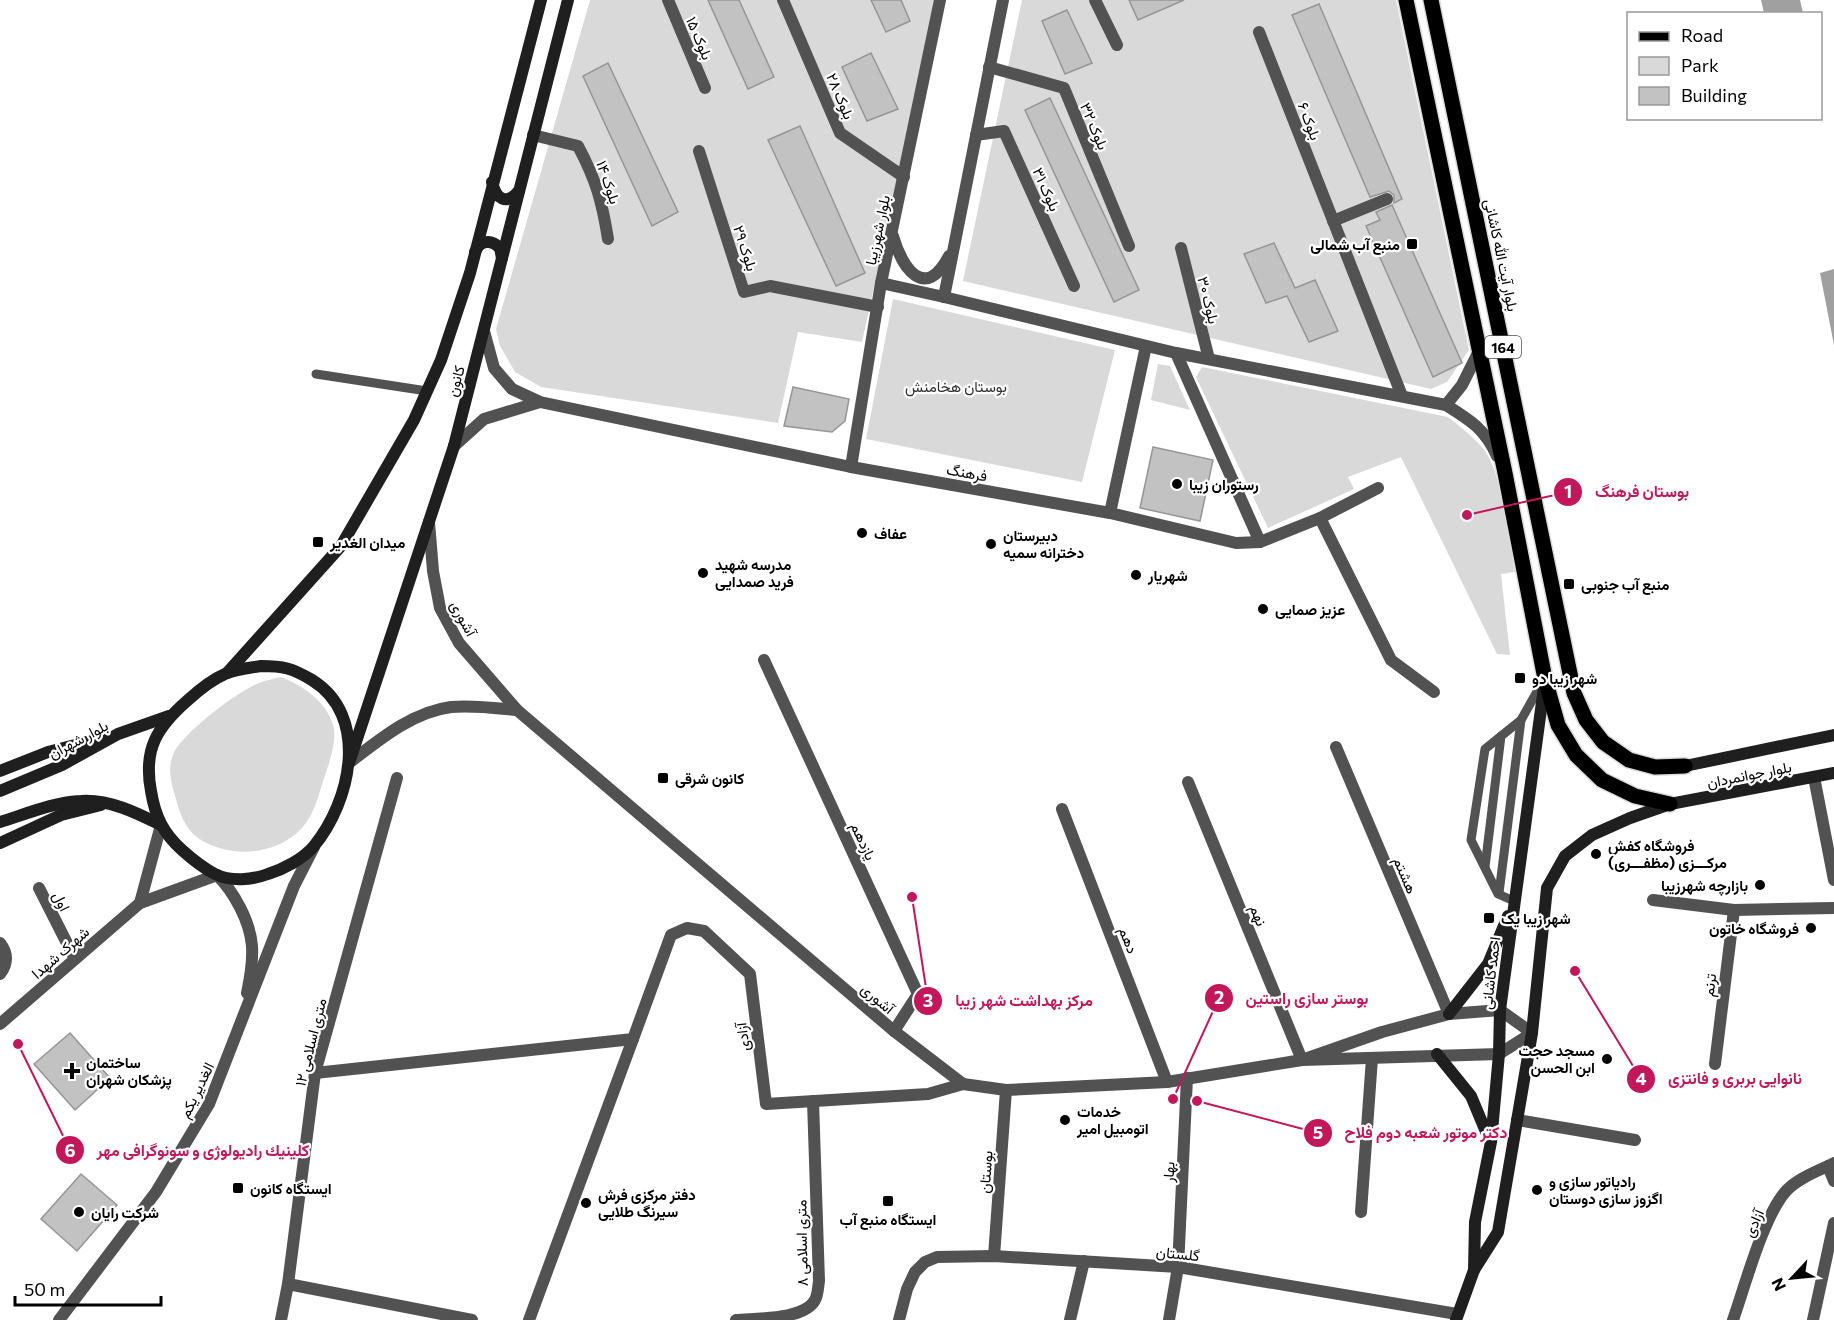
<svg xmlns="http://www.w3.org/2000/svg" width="1834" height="1320" font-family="Commissioner,Vazirmatn,sans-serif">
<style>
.green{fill:#d9d9d9}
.water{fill:#a0a0a0}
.building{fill:#c2c2c2;stroke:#969696;stroke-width:1.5}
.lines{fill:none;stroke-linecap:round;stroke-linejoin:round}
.primary-casing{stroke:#dbdbdb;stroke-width:18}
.service{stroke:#525252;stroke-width:9}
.minor{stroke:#525252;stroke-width:12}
.tertiary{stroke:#525252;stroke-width:12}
.secondary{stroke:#1f1f1f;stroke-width:12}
.primary{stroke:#000;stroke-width:15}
.poi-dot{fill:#000;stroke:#fff;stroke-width:2}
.labels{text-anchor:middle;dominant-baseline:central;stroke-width:4.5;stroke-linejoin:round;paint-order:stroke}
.shield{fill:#fff;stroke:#4c4c4c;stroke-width:1.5}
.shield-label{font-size:14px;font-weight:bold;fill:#000}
.street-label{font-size:15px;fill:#000;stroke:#fff}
.poi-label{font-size:15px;font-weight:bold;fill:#000;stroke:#fff;text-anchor:start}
.park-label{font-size:15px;fill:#303030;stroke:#fff}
.leader{fill:none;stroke:#c2185b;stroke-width:2}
.callout-dot{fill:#c2185b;stroke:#fff;stroke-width:2}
.mark-label{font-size:18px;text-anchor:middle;font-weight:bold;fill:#fff}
.callout-label{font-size:16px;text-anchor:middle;font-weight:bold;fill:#c2185b;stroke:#fff;stroke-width:4.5;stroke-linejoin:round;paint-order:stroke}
</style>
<rect width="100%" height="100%" fill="#fff"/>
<!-- green -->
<g class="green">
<polygon points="590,0 937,0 862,342 798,332 778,423 541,387 515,372 500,346 496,329"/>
<polygon points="1022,0 1396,0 1469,350 1447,382 1431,389 963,281"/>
<polygon points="893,299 1115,350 1082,482 866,439"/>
<polygon points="1158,364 1170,366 1190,410 1151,400"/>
<path d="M1202,367L1448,417C1461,427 1475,438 1485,451C1502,474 1510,543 1515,572L1501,574L1510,655L1497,654L1401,457L1348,477L1354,489L1268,528L1196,377Z"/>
<path d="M281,677C304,686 329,703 334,729C336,744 329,764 324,778C319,794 314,815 302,828C276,856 229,859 198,838C186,830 179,812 176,799C172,786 167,769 173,755C181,734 238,691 259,683C266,680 274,679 281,677Z"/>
</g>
<!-- water -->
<g class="water">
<polygon points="1761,0 1800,0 1803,13 1764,13"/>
<polygon points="1834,269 1834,345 1820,273"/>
</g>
<!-- building -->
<g class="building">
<polygon points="708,0 739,0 774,77 748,89"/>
<polygon points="871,0 901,0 910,21 886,32"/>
<polygon points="1129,0 1184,0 1138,20"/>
<polygon points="1319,4 1402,199 1394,203 1394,195 1389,191 1370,197 1292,15"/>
<polygon points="1067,10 1092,63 1065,74 1042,21"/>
<polygon points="871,53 898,109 867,121 842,67"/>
<polygon points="608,63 678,212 652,226 583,76"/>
<polygon points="1050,98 1139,290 1114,302 1025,110"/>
<polygon points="800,126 865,273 836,286 768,140"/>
<polygon points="1392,205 1462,363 1433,377 1366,226 1380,220 1376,212"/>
<polygon points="1274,243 1295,288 1315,280 1338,331 1309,342 1287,296 1266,303 1244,254"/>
<polygon points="793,387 849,399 845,421 832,432 784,426"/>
<polygon points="1153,447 1213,460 1200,521 1140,508"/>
<polygon points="70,1033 110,1078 75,1110 34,1064"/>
<polygon points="81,1174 117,1205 77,1251 41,1219"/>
</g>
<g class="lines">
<!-- primary casing -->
<g class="primary-casing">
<g id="primary">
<polyline points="1406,0 1505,473 1545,679 1558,725 1576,755 1602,780 1635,796 1670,804"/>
<polyline points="1431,0 1574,693 1586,720 1603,742 1629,760 1655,767 1685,766"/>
</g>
</g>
<!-- service -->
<g class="service">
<polyline points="316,374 427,391"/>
<polyline points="1485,867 1501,736"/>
<polyline points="1499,893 1521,720"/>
<polyline points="1514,901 1498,894 1471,840 1485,749 1521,720 1543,681"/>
</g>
<!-- minor -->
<g class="minor">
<polyline points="668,0 705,88"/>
<polyline points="783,0 840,133 904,177"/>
<polyline points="1095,0 1117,45"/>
<polyline points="1259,32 1402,396"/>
<polyline points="989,67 1064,88 1129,246"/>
<path d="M533,135L578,146C596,180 602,201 608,239"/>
<polyline points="976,135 1004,131 1074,286"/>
<polyline points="699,151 744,292 770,286 878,307"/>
<polyline points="1333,221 1387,199"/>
<path d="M893,236C902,268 925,302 949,256"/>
<polyline points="1181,248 1209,359"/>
<polyline points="944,297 1003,0"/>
<polyline points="1176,353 1260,542"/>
<polyline points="851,467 881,283 940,0"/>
<polyline points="1320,518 1391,660 1434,692"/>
<polyline points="764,660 918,994 894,1031"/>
<polyline points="1336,747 1449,1014"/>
<polyline points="1188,782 1302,1060"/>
<polyline points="1062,809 1167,1082"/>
<polyline points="39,888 75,959"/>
<polyline points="1653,900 1734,910 1834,908"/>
<path d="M0,943C8,953 8,964 0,974"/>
<polyline points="1715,1064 1734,910"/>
<polyline points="315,1073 633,1039 671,935 687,928 704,931 750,974 766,1104 928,1094 963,1084"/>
<polyline points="1517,1120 1635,1140"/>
<polyline points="1828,1166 1834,1181"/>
<polyline points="1361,1212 1372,1058"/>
<polyline points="994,1256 1006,1090"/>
<polyline points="288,1284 472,1320"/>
<polyline points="281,1320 288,1284 315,1073 397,778"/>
<polyline points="529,1320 633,1039"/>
<path d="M736,1320C757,1318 804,1320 815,1300C818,1295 818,1287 819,1281L813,1101"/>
<polyline points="899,1320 907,1289 915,1272 925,1262 937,1257 994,1256 1178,1267 1457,1314"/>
<polyline points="1070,1320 1084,1261"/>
<polyline points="1169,1320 1178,1267 1187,1078"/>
<path d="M1733,1320C1745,1286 1763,1217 1786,1191C1798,1178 1818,1171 1834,1163"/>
<polyline points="1813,1320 1834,1223"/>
</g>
<!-- tertiary -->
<g class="tertiary">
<path d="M881,283L944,297L1176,353L1446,405C1470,420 1485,429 1497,456"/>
<polyline points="484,331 494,368 512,389 540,402 851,467 1110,513 1236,543 1260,542 1320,518 1378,488"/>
<polyline points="1446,405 1462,385 1479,351"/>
<polyline points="454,446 484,419 540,402"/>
<polyline points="1110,513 1146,346"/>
<polyline points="429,522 433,571 440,608 459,643 517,710 894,1031 963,1084 1006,1090 1167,1082 1302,1060 1499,1054 1532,1033 1500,1010 1449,1014 1382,1032 1302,1060"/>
<path d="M349,763C379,740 412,712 451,707C473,705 495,708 517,710"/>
<polyline points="1814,777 1834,880"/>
<polyline points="140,903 161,825"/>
<path d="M0,1024L140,903L217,875C234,892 250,921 252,946C253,962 250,979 247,993"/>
<polyline points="59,1320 156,1192 209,1104 294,886 314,847"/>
</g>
<!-- secondary -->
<g class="secondary">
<path d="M492,182C496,199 506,206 519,191"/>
<path d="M475,252C480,240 491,239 500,248L502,258"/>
<path d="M261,666C283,666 292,668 312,680C370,716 351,801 314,846C303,859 284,869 268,874C252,880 231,882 215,874C203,868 192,859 182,850C163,833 155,816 151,791C143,749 157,727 188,700C199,690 211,680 225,674C235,669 249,668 261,666Z"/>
<polyline points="227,673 341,546 414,420 441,360 470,273 541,0"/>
<polyline points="349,763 454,446 568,0"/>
<polyline points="1685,766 1834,735"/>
<polyline points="0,771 48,752 102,738"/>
<polyline points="0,791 62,765 118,734 169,716"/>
<path d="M0,822C26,814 54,802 81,801C109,799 137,813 161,825"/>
<polyline points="0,843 61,815 101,805"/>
<polyline points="1449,1014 1488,964 1508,916"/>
<polyline points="1437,1054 1471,1096 1489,1139"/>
<polyline points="1474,1270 1475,1222 1491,1142 1499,1054 1500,1010 1545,680"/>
<polyline points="1456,1320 1474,1270 1498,1232 1532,1033 1547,888 1565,856 1592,835 1630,818 1670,804 1834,773"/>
</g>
<!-- primary -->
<use href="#primary" class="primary"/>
</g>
<!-- markers -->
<g class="poi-dot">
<rect x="1406" y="238" width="12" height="12" rx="3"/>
<circle cx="1177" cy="484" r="6"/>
<circle cx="862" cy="533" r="6"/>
<rect x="312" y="536" width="12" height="12" rx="3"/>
<circle cx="991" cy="544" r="6"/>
<circle cx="703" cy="573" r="6"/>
<circle cx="1136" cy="575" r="6"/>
<rect x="1563" y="578" width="12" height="12" rx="3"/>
<circle cx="1263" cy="609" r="6"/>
<rect x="1514" y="672" width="12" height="12" rx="3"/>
<rect x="657" y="772" width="12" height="12" rx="3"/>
<circle cx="1596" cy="854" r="6"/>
<circle cx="1760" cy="885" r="6"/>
<rect x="1483" y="912" width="12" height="12" rx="3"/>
<circle cx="1811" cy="928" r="6"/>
<circle cx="1607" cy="1059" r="6"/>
<path d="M69 1062h6v6h6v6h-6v6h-6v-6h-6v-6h6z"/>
<circle cx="1065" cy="1120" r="6"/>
<rect x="232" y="1182" width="12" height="12" rx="3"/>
<circle cx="1537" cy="1190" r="6"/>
<rect x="882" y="1195" width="12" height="12" rx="3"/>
<circle cx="586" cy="1203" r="6"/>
<circle cx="79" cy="1212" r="6"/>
</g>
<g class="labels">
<!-- shield labels -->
<rect class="shield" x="1485" y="336" width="36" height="22" rx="4.5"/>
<g class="shield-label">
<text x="1503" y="347">164</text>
</g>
<!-- street labels -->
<g class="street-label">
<text transform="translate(700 38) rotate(67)">بلوک ۱۵</text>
<text transform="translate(841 96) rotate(67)">بلوک ۲۸</text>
<text transform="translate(1310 121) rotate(69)">بلوک ۶</text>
<text transform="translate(1095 126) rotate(67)">بلوک ۳۲</text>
<text transform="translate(609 182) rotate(71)">بلوک ۱۴</text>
<text transform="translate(1047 189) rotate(66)">بلوک ۳۱</text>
<text transform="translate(877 230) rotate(-78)">بلوار شهرزیبا</text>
<text transform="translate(746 248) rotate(72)">بلوک ۲۹</text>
<text transform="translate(1502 255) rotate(78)">بلوار آیت الله کاشانی</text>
<text transform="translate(1209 300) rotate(76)">بلوک ۳۰</text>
<text transform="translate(455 381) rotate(-75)">کانون</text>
<text transform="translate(967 472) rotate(10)">فرهنگ</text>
<text transform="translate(464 618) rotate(62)">آشوری</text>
<text transform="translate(78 739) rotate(-28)">بلوار شهران</text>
<text transform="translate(1749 774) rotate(-11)">بلوار جوانمردان</text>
<text transform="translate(864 841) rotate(65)">یازدهم</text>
<text transform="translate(1406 875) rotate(67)">هشتم</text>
<text transform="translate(62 901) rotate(63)">اول</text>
<text transform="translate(1259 915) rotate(68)">نهم</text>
<text transform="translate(1129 940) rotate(69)">دهم</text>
<text transform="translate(60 952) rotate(-41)">شهرک شهدا</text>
<text transform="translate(1490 973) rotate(-83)">احمد کاشانی</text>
<text transform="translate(1709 985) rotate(-83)">ترنم</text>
<text transform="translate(878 998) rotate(40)">آشوری</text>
<text transform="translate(742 1037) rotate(-97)">آزادی</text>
<text transform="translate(310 1042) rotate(-76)">۱۲ متری اسلامی</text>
<text transform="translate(196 1090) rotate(-64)">الغدیر یکم</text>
<text transform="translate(985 1172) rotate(-86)">بوستان</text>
<text transform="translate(1168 1172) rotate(-87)">بهار</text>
<text transform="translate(1753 1223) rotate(-66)">آزادی</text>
<text transform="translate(801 1243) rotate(-91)">۸ متری اسلامی</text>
<text transform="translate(1178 1253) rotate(6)">گلستان</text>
</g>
<!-- poi labels -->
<g class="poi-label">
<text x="1400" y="244" text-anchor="end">منبع آب شمالی</text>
<text x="1189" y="484">رستوران زیبا</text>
<text x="874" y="533">عفاف</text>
<text x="1003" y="535">دبیرستان<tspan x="1003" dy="17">دخترانه سمیه</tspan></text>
<text x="330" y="542">میدان الغدیر</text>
<text x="715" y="564">مدرسه شهید<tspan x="715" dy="17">فرید صمدایی</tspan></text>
<text x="1148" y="575">شهریار</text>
<text x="1581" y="584">منبع آب جنوبی</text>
<text x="1275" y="609">عزیز صمایی</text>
<text x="1532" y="678">شهر زیبا دو</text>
<text x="675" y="778">کانون شرقی</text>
<text x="1608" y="845">فروشگاه کفش<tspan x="1608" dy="17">مرکـــزی (مظفـــری)</tspan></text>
<text x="1748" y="885" text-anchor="end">بازارچه شهرزیبا</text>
<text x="1501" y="918">شهر زیبا یک</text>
<text x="1799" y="928" text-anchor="end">فروشگاه خاتون</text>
<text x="1595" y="1050" text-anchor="end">مسجد حجت<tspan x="1595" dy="17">ابن الحسن</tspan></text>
<text x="86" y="1062">ساختمان<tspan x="86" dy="17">پزشکان شهران</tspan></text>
<text x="1077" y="1111">خدمات<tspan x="1077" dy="17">اتومبیل امیر</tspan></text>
<text x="1549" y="1181">رادیاتور سازی و<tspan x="1549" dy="17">اگزوز سازی دوستان</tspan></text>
<text x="250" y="1188">ایستگاه کانون</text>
<text x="598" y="1194">دفتر مرکزی فرش<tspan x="598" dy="17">سیرنگ طلایی</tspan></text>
<text x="91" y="1212">شرکت رایان</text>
<text x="888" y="1219" text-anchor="middle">ایستگاه منبع آب</text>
</g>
<!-- park labels -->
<g class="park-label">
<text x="956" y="386">بوستان هخامنش</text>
</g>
</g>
<!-- callouts -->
<path class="leader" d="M1467 515L1568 492M1173 1099L1219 998M912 897L928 1001M1575 971L1641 1079M1197 1101L1318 1133M18 1044L70 1150"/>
<g class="callout-dot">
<circle cx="1467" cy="515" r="6"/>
<circle cx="1173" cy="1099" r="6"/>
<circle cx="912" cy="897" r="6"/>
<circle cx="1575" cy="971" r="6"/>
<circle cx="1197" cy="1101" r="6"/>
<circle cx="18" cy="1044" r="6"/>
<circle cx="1568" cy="492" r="15"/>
<circle cx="1219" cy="998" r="15"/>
<circle cx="928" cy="1001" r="15"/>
<circle cx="1641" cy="1079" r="15"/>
<circle cx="1318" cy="1133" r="15"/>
<circle cx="70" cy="1150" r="15"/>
</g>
<g class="mark-label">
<text x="1568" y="498">1</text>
<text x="1219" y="1004">2</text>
<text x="928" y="1007">3</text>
<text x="1641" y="1085">4</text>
<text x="1318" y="1139">5</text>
<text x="70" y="1157">6</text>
</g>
<g class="callout-label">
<text x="1642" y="497">بوستان فرهنگ</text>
<text x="1307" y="1004">بوستر سازی راستین</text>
<text x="1024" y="1006">مرکز بهداشت شهر زیبا</text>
<text x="1735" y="1084">نانوایی بربری و فانتزی</text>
<text x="1426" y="1138">دکتر موتور شعبه دوم فلاح</text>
<text x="203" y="1156">كلینیك رادیولوژی و سونوگرافی مهر</text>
</g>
<!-- legend -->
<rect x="1627" y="12" width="195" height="108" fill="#ffffff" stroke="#999999" stroke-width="1.5"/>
<rect x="1639" y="32" width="30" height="9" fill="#000000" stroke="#999999" stroke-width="1.5"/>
<text x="1681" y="42" font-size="18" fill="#000000">Road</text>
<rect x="1639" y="57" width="30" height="18" fill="#d9d9d9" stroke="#999999" stroke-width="1.5"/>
<text x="1681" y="72" font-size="18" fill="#000000">Park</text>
<rect x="1639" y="87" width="30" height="18" fill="#c2c2c2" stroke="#999999" stroke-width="1.5"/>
<text x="1681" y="102" font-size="18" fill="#000000">Building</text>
<!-- north arrow -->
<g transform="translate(1792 1278) rotate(244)" stroke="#ffffff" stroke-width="4.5" paint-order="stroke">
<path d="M0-4.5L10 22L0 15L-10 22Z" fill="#000000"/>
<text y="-9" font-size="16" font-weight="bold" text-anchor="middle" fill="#000000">N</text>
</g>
<!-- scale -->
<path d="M15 1296v9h146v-9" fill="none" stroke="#000000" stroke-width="3"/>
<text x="24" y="1296" font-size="18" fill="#000000" stroke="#ffffff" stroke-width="4.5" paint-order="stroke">50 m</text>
</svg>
